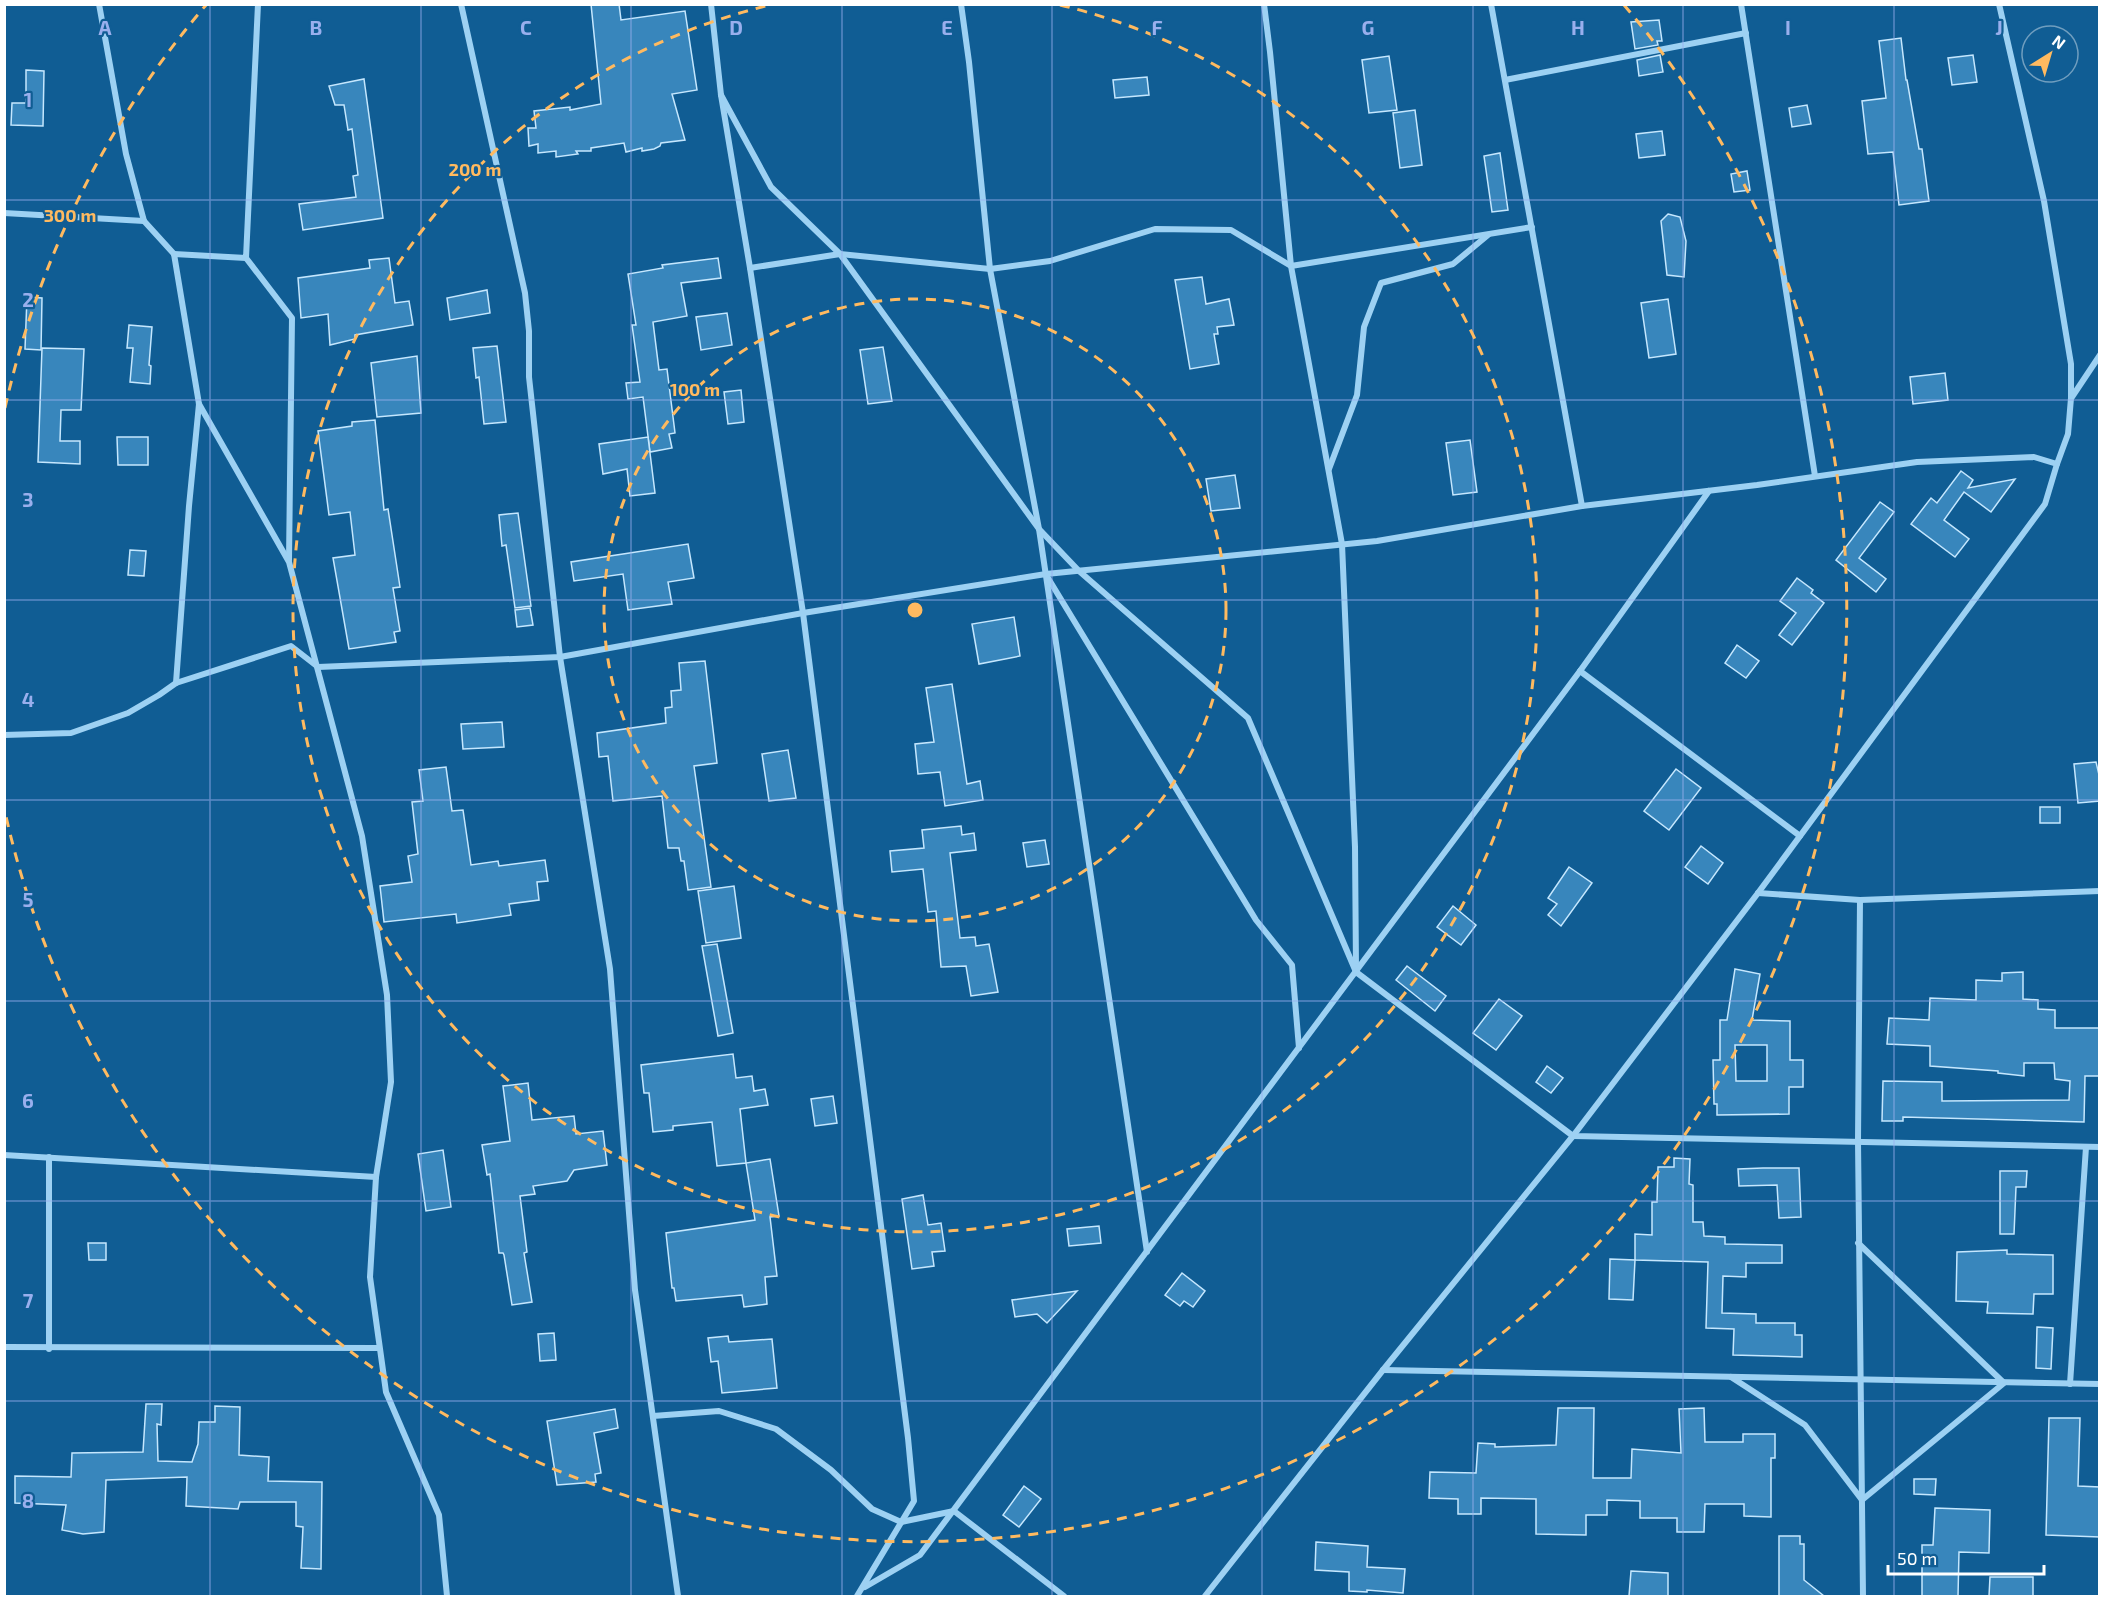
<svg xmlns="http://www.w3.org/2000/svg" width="2104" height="1601" font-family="'Exo 2',sans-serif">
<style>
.building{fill:#3886bc;stroke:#c5e7fe;stroke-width:1.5;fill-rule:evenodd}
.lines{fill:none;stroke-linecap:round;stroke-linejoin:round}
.minor{stroke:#9dd1f3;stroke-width:6}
.grid{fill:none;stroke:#99afed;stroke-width:1.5;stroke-opacity:0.55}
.ring{fill:none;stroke:#ffba60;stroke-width:3;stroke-dasharray:10 8}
.grid-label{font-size:20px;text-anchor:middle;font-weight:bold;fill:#99afed;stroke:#105d94;stroke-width:4.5;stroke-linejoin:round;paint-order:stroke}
.centre{fill:#ffba60;stroke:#105d94;stroke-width:3}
.ring-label{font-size:18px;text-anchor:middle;font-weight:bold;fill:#ffba60;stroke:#105d94;stroke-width:4.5;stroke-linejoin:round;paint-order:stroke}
</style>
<rect width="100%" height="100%" fill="#105d94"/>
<!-- building -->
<g class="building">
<polygon points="591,4 619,4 621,20 685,11 697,90 672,94 685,140 661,143 660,146 654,149 642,151 642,148 626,152 624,143 591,148 591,151 576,151 578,154 556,157 556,151 538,153 538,144 529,146 528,128 536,128 534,111 570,107 570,110 601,104"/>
<polygon points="1659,20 1662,41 1657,41 1658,45 1635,49 1631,22"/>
<polygon points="1901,38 1906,80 1907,80 1919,149 1922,149 1929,201 1899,205 1893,152 1868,154 1862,101 1886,98 1879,41"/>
<polygon points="1660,55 1663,72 1639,76 1637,60"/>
<polygon points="1973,55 1977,82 1952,85 1948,58"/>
<polygon points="1389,56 1397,110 1369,113 1362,60"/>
<polygon points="26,70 44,71 43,126 11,125 12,103 26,103"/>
<polygon points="1147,77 1149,95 1115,98 1113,80"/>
<polygon points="364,79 383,218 303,230 299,204 356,197 353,176 358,175 352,129 348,130 344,105 335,105 329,86"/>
<polygon points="1807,105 1811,124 1792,127 1789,108"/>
<polygon points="1415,110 1422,165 1400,168 1393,113"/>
<polygon points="1662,131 1665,155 1639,158 1636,134"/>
<polygon points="1500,153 1508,210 1492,212 1484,156"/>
<polygon points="1747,171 1750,190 1734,192 1731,174"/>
<polygon points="1668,214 1680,217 1686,241 1684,277 1667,275 1661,221"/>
<polygon points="389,258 395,303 409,301 413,325 355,335 355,339 330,345 328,314 301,318 298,278 370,268 369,260"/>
<polygon points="718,258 721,278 681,283 687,316 653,322 659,370 667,369 675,433 669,434 672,448 650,452 643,397 628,399 626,383 640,382 632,325 636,325 628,274 663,268 662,265"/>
<polygon points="1202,277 1206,304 1229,299 1234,325 1217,327 1218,334 1214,334 1219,364 1190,369 1175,280"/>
<polygon points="487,290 490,313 450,320 447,298"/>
<polygon points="27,297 42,298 41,350 25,349"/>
<polygon points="1668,299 1676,354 1649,358 1641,303"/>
<polygon points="727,313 732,345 701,350 696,317"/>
<polygon points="129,325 152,327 149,365 151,366 150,384 130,382 133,348 127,348"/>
<polygon points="497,346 506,422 484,424 479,377 476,378 473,348"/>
<polygon points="883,347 892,401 868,404 860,350"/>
<polygon points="42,348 84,349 81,410 61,410 60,441 80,441 80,464 38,462"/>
<polygon points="417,356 421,413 377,417 371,363"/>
<polygon points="1945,373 1948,400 1913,404 1910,377"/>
<polygon points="741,390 744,422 728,424 724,392"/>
<polygon points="375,420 384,510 388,509 400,587 393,588 400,631 394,632 396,642 349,649 333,558 355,555 350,512 329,515 318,431 352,426 352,422"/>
<polygon points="117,437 148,437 148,465 118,465"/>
<polygon points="648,437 655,493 630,496 627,469 603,474 599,444"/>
<polygon points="1470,440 1477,492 1453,495 1446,443"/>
<polygon points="1961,471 1973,480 1968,488 2015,479 1991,512 1964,492 1944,520 1969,539 1955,557 1911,524 1931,498 1937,503"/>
<polygon points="1235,475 1240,508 1211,511 1206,479"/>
<polygon points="1880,502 1894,512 1859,558 1886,579 1876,592 1836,560"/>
<polygon points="518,513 531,606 515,608 506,545 502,546 499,515"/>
<polygon points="688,544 694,578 668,582 672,604 628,610 623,574 574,581 571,562"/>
<polygon points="130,550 146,551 144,576 128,575"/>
<polygon points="1797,578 1813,590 1811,593 1824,603 1792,645 1779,635 1796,613 1780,601"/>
<polygon points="530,608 533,625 517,627 515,610"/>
<polygon points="1014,617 1020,656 979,664 972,624"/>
<polygon points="1737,645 1759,661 1746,678 1725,663"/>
<polygon points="705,661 717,763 694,766 711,887 688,890 684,861 681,861 679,848 668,848 662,796 613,801 608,756 599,757 597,733 666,723 665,708 672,707 671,691 681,690 679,663"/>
<polygon points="952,684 967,784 980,781 983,800 945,806 940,772 918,774 915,744 934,742 926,688"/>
<polygon points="502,722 504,747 463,749 461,724"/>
<polygon points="788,750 796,798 769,801 762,754"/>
<polygon points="2096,762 2100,779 2100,801 2078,803 2074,764"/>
<polygon points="446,767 452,811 463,810 471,865 498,861 499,866 545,860 548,881 537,882 539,900 509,904 511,915 457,923 456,914 384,922 380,886 412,882 408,856 418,854 412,802 423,801 419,770"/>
<polygon points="1676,769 1701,788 1669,830 1644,811"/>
<rect x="2040" y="807" width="20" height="16"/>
<polygon points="961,826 962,835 974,833 976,850 950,853 960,938 975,937 976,946 989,944 998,992 971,996 966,966 941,967 936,911 928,912 923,869 892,872 890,851 924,848 922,830"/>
<polygon points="1045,840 1049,864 1027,867 1023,843"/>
<polygon points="1701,846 1723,863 1708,884 1685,867"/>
<polygon points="1569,867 1592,883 1561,926 1548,915 1557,904 1548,898"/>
<polygon points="734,886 741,938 706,943 698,891"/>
<polygon points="1453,906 1476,925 1461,945 1437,927"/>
<polygon points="717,944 733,1033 718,1036 702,946"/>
<polygon points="1407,966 1446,996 1435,1011 1396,980"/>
<path d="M1735,969L1760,974L1752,1020L1790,1021V1060H1803V1087H1789V1114L1717,1115V1104H1714L1713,1060H1720V1020H1727ZM1735,1045H1767V1081H1736Z"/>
<polygon points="2023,972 2023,999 2038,1000 2038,1009 2055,1010 2055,1028 2100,1028 2100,1076 2085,1076 2084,1122 1903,1117 1903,1121 1882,1121 1883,1081 1942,1082 1942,1101 2069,1100 2070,1081 2055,1079 2054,1063 2024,1063 2024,1076 1998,1073 1998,1071 1930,1066 1930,1046 1887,1044 1889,1018 1929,1020 1930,998 1976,1000 1976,980 2002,981 2002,973"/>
<polygon points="1499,999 1522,1016 1496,1050 1473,1033"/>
<polygon points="733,1054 736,1078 752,1076 754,1091 765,1089 768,1105 740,1109 746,1163 717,1166 712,1122 673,1126 673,1130 653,1132 649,1093 644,1093 641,1065"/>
<polygon points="1547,1066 1563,1078 1551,1093 1536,1082"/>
<polygon points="528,1083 532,1120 574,1116 576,1134 603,1131 607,1165 574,1170 567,1181 533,1186 535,1194 520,1196 527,1252 524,1253 532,1302 512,1305 504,1255 503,1253 499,1253 490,1174 487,1175 482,1145 510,1141 503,1086"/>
<polygon points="833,1096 837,1123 815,1126 811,1099"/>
<polygon points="443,1150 451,1207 426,1211 418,1154"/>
<polygon points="1674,1158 1690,1159 1689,1184 1693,1185 1693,1222 1703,1222 1704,1236 1725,1237 1725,1244 1782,1245 1782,1263 1746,1263 1746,1277 1723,1276 1722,1313 1756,1314 1756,1323 1795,1323 1795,1335 1802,1335 1802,1357 1733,1355 1734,1329 1706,1328 1708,1262 1635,1260 1635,1234 1652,1235 1652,1202 1657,1202 1658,1167 1674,1167"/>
<polygon points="770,1159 779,1216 770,1217 777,1276 765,1277 767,1304 744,1307 742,1295 676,1301 674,1288 672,1288 666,1233 755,1220 746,1163"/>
<polygon points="1763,1168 1799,1168 1801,1217 1779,1218 1777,1185 1739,1186 1738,1169"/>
<polygon points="2000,1171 2027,1171 2026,1187 2016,1187 2014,1234 2000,1234"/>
<polygon points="923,1195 928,1225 941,1223 945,1251 932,1252 934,1266 912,1269 902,1199"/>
<polygon points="1099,1226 1101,1243 1069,1246 1067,1229"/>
<polygon points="88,1243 106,1243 106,1260 89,1260"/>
<polygon points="2007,1250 2007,1254 2053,1255 2053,1294 2034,1294 2033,1314 1987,1313 1988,1302 1956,1301 1957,1252"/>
<polygon points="1610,1259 1635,1260 1633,1300 1609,1299"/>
<polygon points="1182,1273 1205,1291 1193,1307 1184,1301 1180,1306 1165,1295"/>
<polygon points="1077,1291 1047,1323 1037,1314 1015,1317 1012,1300"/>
<polygon points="2037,1327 2053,1328 2051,1369 2036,1368"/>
<polygon points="554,1333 556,1360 540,1361 538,1334"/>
<polygon points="728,1336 729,1342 772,1339 777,1388 722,1393 718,1361 711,1362 708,1338"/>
<polygon points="146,1404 162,1404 161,1425 157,1424 158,1461 192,1462 198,1444 199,1422 215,1422 215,1406 240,1407 239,1455 269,1457 268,1481 322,1482 321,1569 301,1568 303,1527 296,1526 296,1502 240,1502 238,1509 186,1506 187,1477 106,1480 104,1532 83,1534 62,1530 66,1505 15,1503 15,1476 71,1477 72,1453 143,1452"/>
<polygon points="1558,1408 1594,1408 1593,1478 1631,1478 1632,1449 1681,1453 1679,1409 1704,1408 1705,1442 1743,1442 1743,1434 1775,1434 1775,1458 1771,1458 1771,1517 1744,1516 1744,1504 1705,1504 1704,1532 1677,1532 1677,1518 1640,1518 1640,1501 1607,1500 1607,1515 1586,1515 1586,1535 1536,1534 1536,1499 1481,1498 1481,1514 1458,1514 1458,1499 1429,1498 1430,1472 1476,1473 1478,1443 1495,1444 1495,1447 1556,1445"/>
<polygon points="615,1409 618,1428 594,1433 601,1473 595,1474 596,1482 557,1485 547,1421"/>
<polygon points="2049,1418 2080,1418 2078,1486 2100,1487 2100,1537 2046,1535"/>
<polygon points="1914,1479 1936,1479 1935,1495 1914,1494"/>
<polygon points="1024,1486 1041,1499 1019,1527 1003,1515"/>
<polygon points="1935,1508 1990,1510 1989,1553 1959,1552 1958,1596 1922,1596 1922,1545 1933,1545"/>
<polygon points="1779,1536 1800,1536 1800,1544 1804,1544 1804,1580 1824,1596 1779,1596"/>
<polygon points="1316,1542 1368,1546 1367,1567 1405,1569 1403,1593 1367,1590 1367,1592 1349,1591 1349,1572 1315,1570"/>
<polygon points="1631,1571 1668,1573 1668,1596 1629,1596"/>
<polygon points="1990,1577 2033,1577 2033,1596 1989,1596"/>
</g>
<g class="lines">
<!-- minor -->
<g class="minor">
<polyline points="99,4 126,154 144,221 174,254 199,404 189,506 176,683"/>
<polyline points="461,4 525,293 529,331 529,377 560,657 610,969 635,1290 678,1596"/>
<polyline points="711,4 721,95 750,268 803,613 908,1438 914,1501 857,1596"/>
<polyline points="961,4 969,62 990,269 1039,529 1147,1252"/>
<polyline points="1264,4 1270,52 1291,266 1342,544 1355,847 1356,969"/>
<polyline points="1491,4 1582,506"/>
<polyline points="1741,4 1815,476"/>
<polyline points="1999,4 2044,201 2071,364 2071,398 2068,434 2057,464"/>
<polyline points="1505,80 1746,33"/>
<polyline points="721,95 771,187 840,254 1039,529 1079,571 1248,718 1356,972 1573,1136 2100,1147"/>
<polyline points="4,213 144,221"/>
<polyline points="174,254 246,258 258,4"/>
<polyline points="246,258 292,318 289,560"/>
<polyline points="750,268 840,254 990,269 1050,261 1155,229 1231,230 1291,266 1532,227"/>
<polyline points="2072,397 2100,355"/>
<polyline points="199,404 289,562 362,836 387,995 391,1082 376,1177 370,1277 386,1392 439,1515 447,1596"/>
<polyline points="1329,469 1357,395 1364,327 1381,283 1453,264 1488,235"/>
<polyline points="1048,578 1256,920 1292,965 1299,1048"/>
<polyline points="1580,671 1800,836"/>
<polyline points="4,735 71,733 128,713 159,695 176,683 291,646 318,667 560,657 803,613 1046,574 1377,541 1582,506 1757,485 1917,462 2034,457 2057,464 2045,504 1758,893 1573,1136 1383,1370 1205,1596"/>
<polyline points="1758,893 1860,900 2100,891"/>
<polyline points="1860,900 1858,1141 1863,1596"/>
<polyline points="4,1155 376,1177"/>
<polyline points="49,1157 49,1349"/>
<polyline points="4,1347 379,1348"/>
<polyline points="1383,1370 2100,1384"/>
<polyline points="1731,1377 1805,1425 1862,1500 2004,1383 1858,1243"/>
<polyline points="2070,1384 2086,1147"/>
<polyline points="653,1416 719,1411 776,1429 831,1470 872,1509 901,1522 954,1511 1064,1596"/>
<polyline points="865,1587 920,1555 1580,671 1709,491"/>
</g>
</g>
<!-- grid -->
<path class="grid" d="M210,4V1596M421,4V1596M631,4V1596M842,4V1596M1052,4V1596M1262,4V1596M1473,4V1596M1683,4V1596M1894,4V1596M4,200H2100M4,400H2100M4,600H2100M4,800H2100M4,1001H2100M4,1201H2100M4,1401H2100"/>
<!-- distance rings -->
<g class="ring">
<circle cx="915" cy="610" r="311"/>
<path d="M1060 5A622 622 0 1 1 770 5"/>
<path d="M5 408A932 932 0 0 1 206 5M1624 5A932 932 0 1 1 5 812"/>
</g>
<g class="grid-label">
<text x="105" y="35">A</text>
<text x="316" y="35">B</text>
<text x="526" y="35">C</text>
<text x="736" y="35">D</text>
<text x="947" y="35">E</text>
<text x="1157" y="35">F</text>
<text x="1368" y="35">G</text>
<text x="1578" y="35">H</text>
<text x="1788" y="35">I</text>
<text x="1999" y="35">J</text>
<text x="28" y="107">1</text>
<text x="28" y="307">2</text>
<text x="28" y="507">3</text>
<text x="28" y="707">4</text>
<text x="28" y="907">5</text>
<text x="28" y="1108">6</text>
<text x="28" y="1308">7</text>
<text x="28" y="1508">8</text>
</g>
<circle cx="915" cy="610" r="9" class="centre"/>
<g class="ring-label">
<text x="475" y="176">200 m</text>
<text x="70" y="222">300 m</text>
<text x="695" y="396">100 m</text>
</g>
<!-- border -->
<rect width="2104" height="1601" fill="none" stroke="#ffffff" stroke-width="12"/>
<!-- north arrow -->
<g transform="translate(2050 54) rotate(37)"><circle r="28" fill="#105d94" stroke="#709ebf" stroke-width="1.5"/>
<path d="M0-4.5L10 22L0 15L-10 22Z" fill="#ffba60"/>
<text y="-9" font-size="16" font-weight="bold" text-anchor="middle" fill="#ffffff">N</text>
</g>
<!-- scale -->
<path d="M1888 1565v9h156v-9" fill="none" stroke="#ffffff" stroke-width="3"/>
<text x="1897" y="1565" font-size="18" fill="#ffffff" stroke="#105d94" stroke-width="4.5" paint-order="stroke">50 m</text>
</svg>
